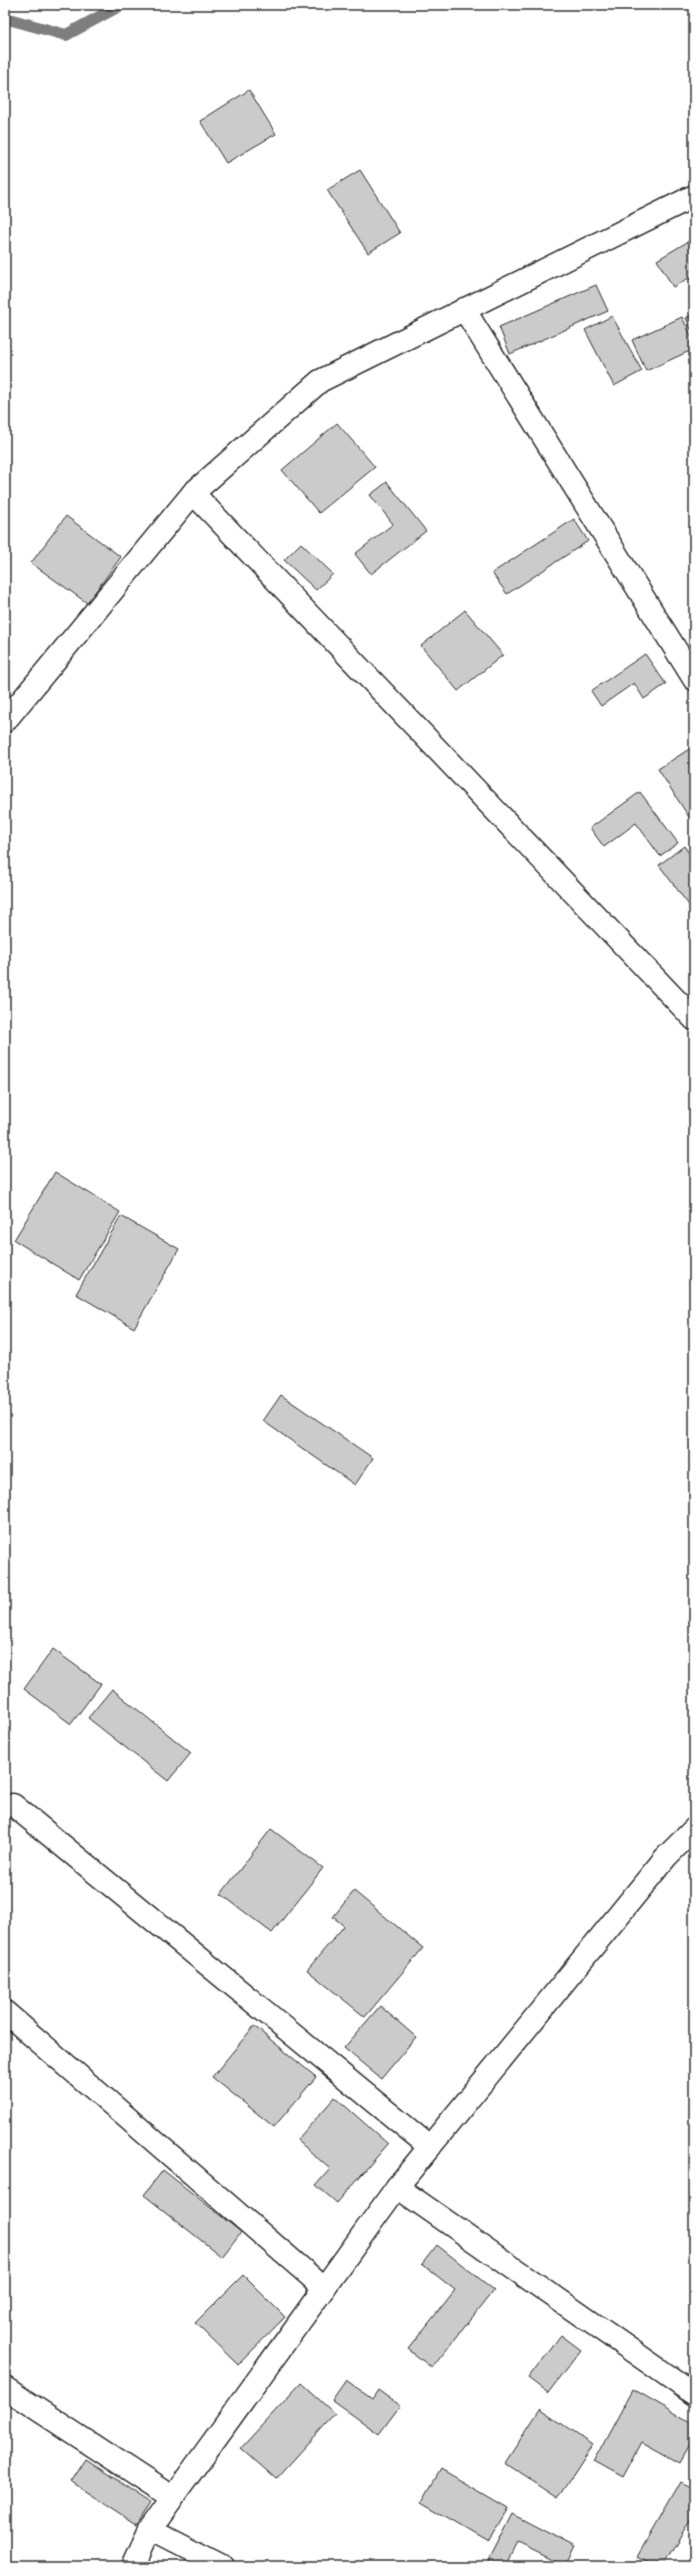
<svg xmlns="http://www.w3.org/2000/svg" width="699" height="2571" font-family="'Shantell Sans',sans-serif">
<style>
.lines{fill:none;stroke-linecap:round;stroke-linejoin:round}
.stream{stroke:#7e7e7e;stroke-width:12}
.building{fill:#cbcbcb;stroke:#2b2b2b}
.minor-casing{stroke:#2b2b2b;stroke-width:25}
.minor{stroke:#fff;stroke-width:22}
</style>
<rect width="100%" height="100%" fill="#fff"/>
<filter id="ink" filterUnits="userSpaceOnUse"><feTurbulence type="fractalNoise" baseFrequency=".025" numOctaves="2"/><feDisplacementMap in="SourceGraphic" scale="8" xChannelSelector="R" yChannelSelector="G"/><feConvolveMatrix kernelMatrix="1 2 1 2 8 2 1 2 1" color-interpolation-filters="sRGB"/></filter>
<g filter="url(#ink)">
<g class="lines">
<!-- stream -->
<polyline class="stream" points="5,18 66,35 121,5"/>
</g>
<!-- building -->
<g class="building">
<polygon points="249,90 276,134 226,163 200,121"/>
<polygon points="360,170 400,233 368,253 327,190"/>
<polygon points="694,238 694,286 689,278 673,287 657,260"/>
<polygon points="596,285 608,311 510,354 499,327"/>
<polygon points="694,314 694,336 686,318"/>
<polygon points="612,316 642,371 614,386 585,330"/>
<polygon points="682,317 694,342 694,349 646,371 632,340"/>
<polygon points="337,423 375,467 319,513 282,470"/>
<polygon points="387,482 426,531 371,574 355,554 393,524 370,495"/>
<polygon points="66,516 121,557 87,603 31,563"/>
<polygon points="574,519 588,541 507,594 492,573"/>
<polygon points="301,543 333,574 316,590 284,560"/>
<polygon points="465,610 503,655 458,691 421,646"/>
<polygon points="645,654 666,684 644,699 634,683 601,706 591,691"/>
<polygon points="694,746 694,813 689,817 658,769"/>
<polygon points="640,792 678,843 660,856 636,823 604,847 590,828"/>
<polygon points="684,846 694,860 694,912 659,865"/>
<polygon points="55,1172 120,1212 79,1280 14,1240"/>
<polygon points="121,1216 179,1249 134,1328 76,1294"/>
<polygon points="281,1395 373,1458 355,1485 263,1421"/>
<polygon points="694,1443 694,1451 690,1448"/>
<polygon points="53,1649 101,1684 71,1724 24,1689"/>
<polygon points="112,1689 191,1753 168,1781 88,1718"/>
<polygon points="271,1829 323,1868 272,1933 221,1894"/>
<polygon points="354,1891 423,1948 365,2017 307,1970 344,1926 333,1917"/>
<polygon points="380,2006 416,2037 381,2079 344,2048"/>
<polygon points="254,2026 316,2077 274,2127 212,2077"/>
<polygon points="335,2097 388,2144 337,2203 316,2185 330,2169 297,2140"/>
<polygon points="163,2170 241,2232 222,2257 144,2195"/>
<polygon points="437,2245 494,2290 432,2368 408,2349 455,2290 422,2264"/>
<polygon points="243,2275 285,2317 238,2365 195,2323"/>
<polygon points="561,2335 581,2350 548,2393 528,2378"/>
<polygon points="346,2380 372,2399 378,2390 400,2406 379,2434 332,2400"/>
<polygon points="301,2383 335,2414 276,2479 241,2448"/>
<polygon points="633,2389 694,2424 694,2438 680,2463 642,2442 623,2477 594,2461"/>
<polygon points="540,2409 593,2445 558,2498 505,2463"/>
<polygon points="86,2459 151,2502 137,2525 71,2482"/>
<polygon points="441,2469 508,2508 488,2542 421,2503"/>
<polygon points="680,2482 694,2489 694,2523 690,2521 663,2566 653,2566 637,2557"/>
<polygon points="512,2514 575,2547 565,2566 518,2543 506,2566 497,2566 488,2561"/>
</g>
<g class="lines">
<!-- minor casing -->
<g class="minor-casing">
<g id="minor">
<polyline points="464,309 694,679"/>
<polyline points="193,493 694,1019"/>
<polyline points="5,721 193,493 320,381 694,196"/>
<polyline points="13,1805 430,2147"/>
<polyline points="5,2012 324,2288"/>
<polyline points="397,2187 694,2394"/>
<polyline points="5,2388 173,2498"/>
<polyline points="150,2529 222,2566"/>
<polyline points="133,2566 150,2529 397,2187 666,1857 694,1829"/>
</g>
</g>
<!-- minor -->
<use href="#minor" class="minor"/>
</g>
</g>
<!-- margin -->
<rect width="699" height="2571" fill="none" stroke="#fff" stroke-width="20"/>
<rect x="10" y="10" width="679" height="2551" fill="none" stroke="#2b2b2b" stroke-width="1.5" filter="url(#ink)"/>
</svg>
